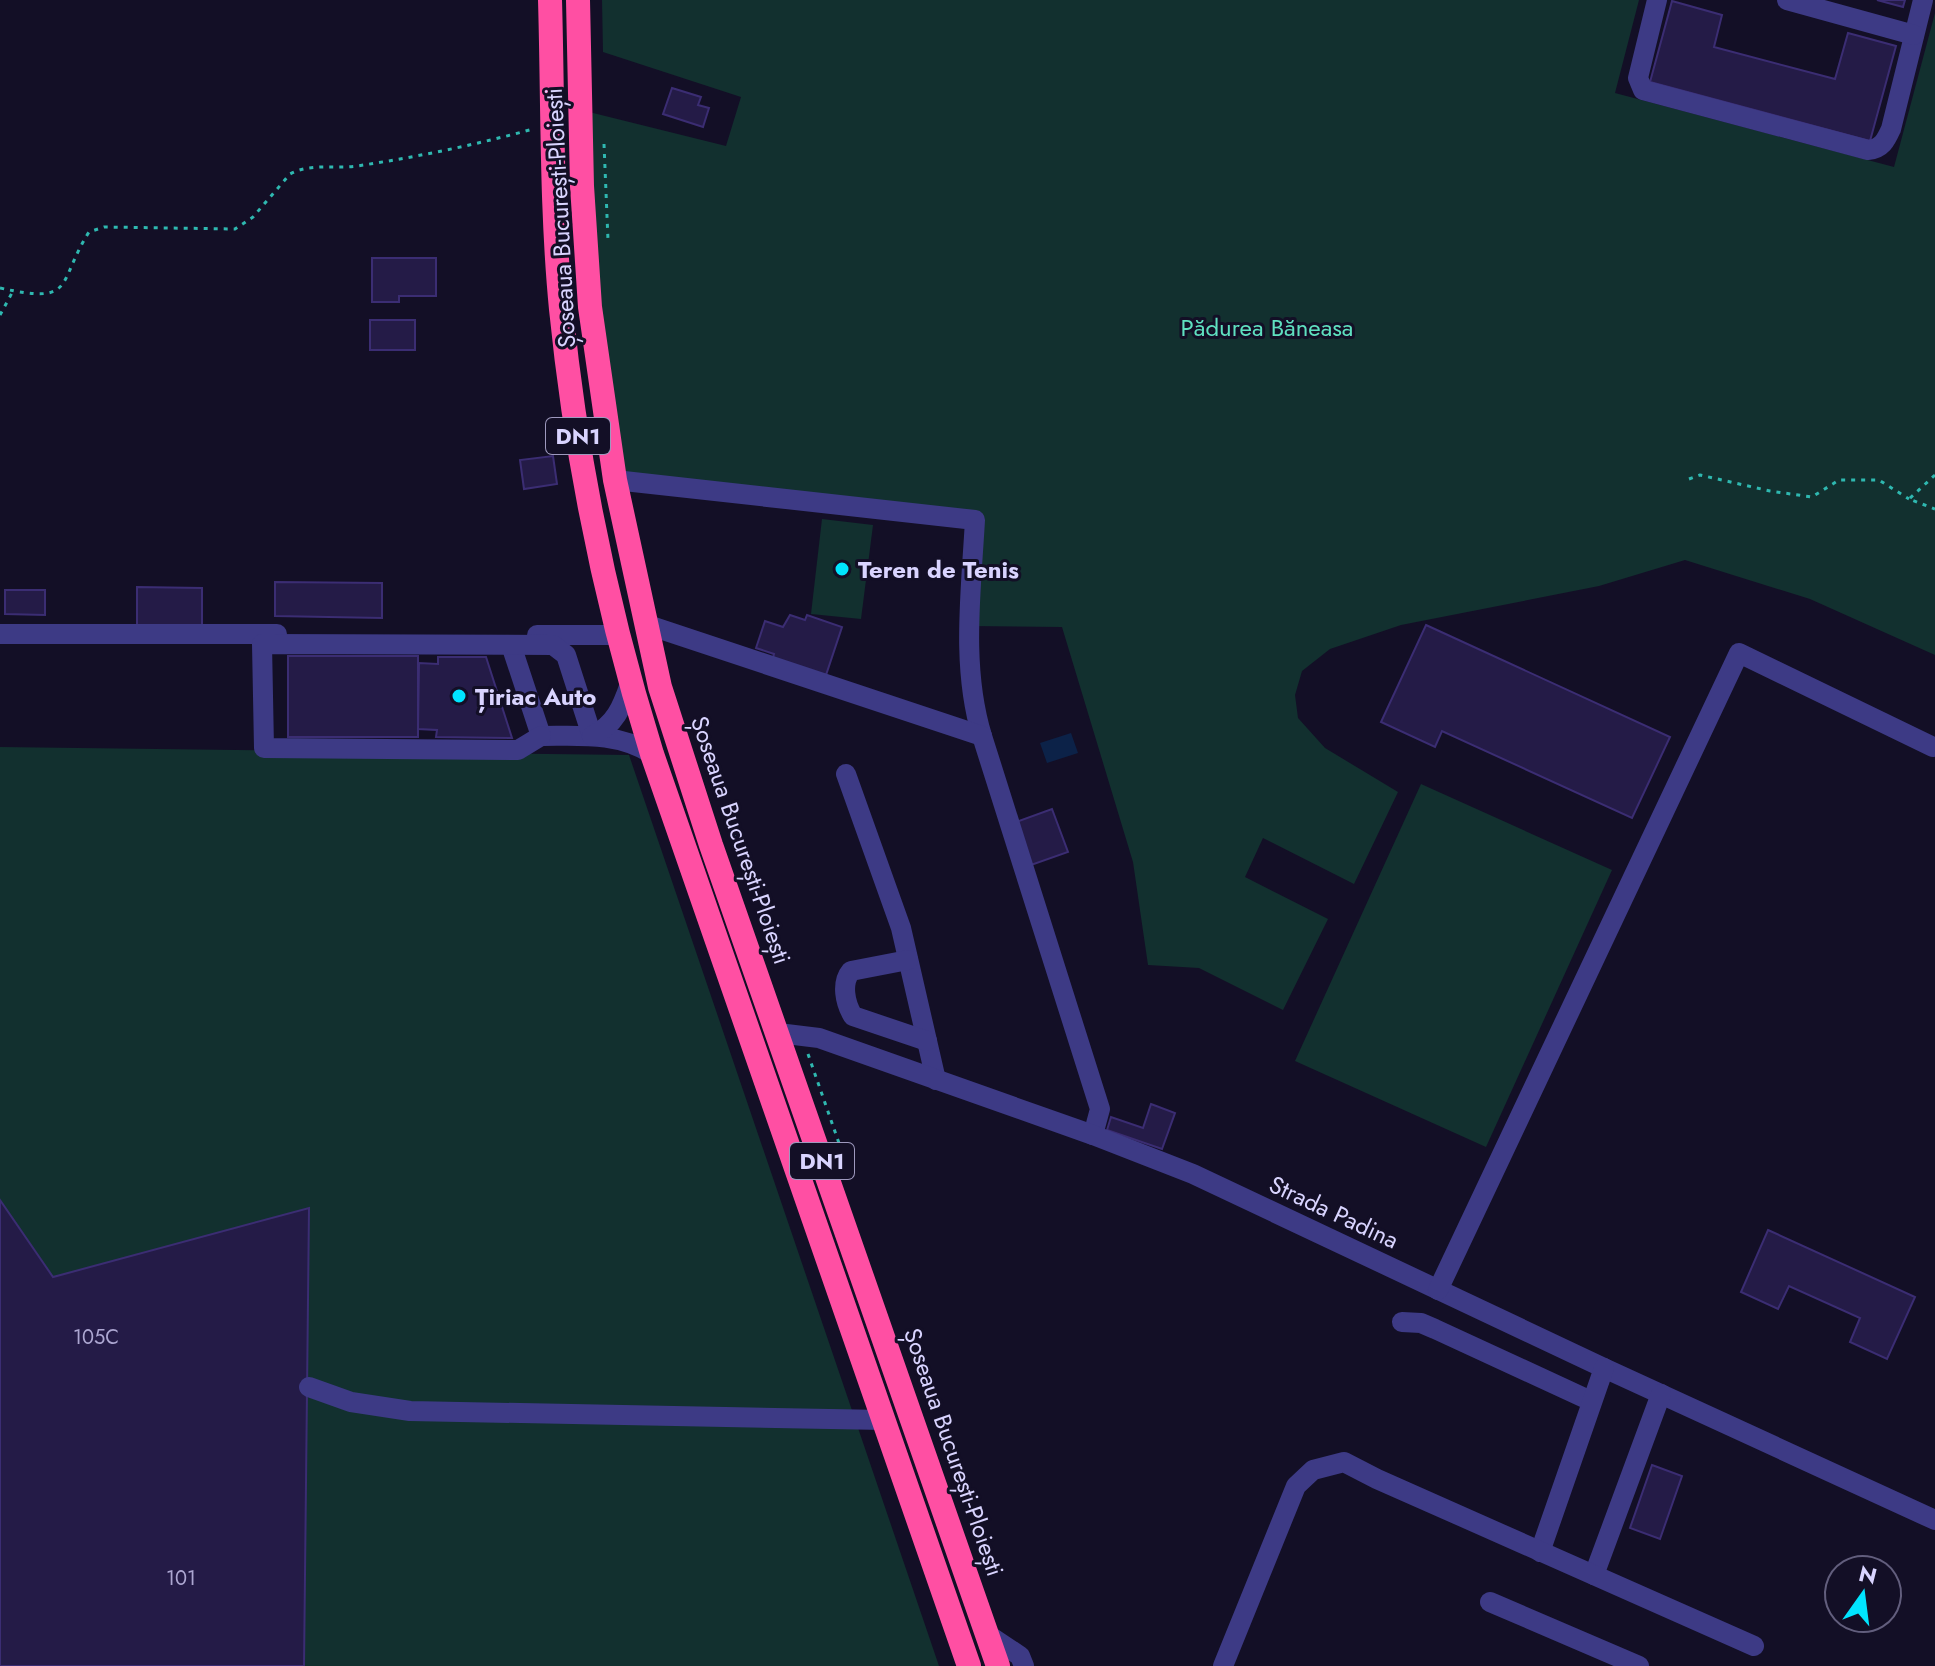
<svg xmlns="http://www.w3.org/2000/svg" width="1935" height="1666" font-family="Jost,sans-serif">
<style>
.green{fill:#12302f}
.water{fill:#0c2248}
.building{fill:#241b47;stroke:#3b2d73;stroke-width:2}
.lines{fill:none;stroke-linecap:round;stroke-linejoin:round}
.path{stroke:#2fb8b0;stroke-width:3;stroke-dasharray:4 6;stroke-linecap:butt}
.minor{stroke:#3d3a85;stroke-width:20}
.highway{stroke:#ff4fa3;stroke-width:24}
.poi-dot{fill:#00e5ff;stroke:#130f26;stroke-width:3}
.labels{text-anchor:middle;dominant-baseline:central;stroke-width:6;stroke-linejoin:round;paint-order:stroke}
.number-label{font-size:20px;fill:#aca6d1}
.shield{fill:#130f26;stroke:#9e99be;stroke-width:2}
.shield-label{font-size:22px;font-weight:bold;fill:#d9d4ff}
.street-label{font-size:24px;fill:#d9d4ff;stroke:#130f26}
.park-label{font-size:24px;fill:#5fe0c0;stroke:#130f26}
.poi-label{font-size:24px;font-weight:bold;fill:#d9d4ff;stroke:#130f26;text-anchor:start}
</style>
<rect width="100%" height="100%" fill="#130f26"/>
<!-- green -->
<g class="green">
<polygon points="602,0 1639,0 1615,93 1894,167 1935,13 1935,655 1810,599 1685,560 1599,586 1401,625 1330,649 1302,671 1295,695 1298,718 1325,748 1398,792 1354,884 1263,838 1245,877 1328,919 1283,1010 1199,968 1148,965 1133,862 1062,627 969,626 975,520 615,480 581,110 726,146 741,97 603,52"/>
<polygon points="822,519 873,525 861,619 811,614"/>
<polygon points="0,747 629,755 939,1666 0,1666"/>
<polygon points="1421,784 1612,870 1486,1147 1295,1061"/>
</g>
<!-- water -->
<polygon class="water" points="1071,733 1078,753 1047,763 1040,743"/>
<!-- building -->
<g class="building">
<polygon points="1877,0 1905,0 1903,7"/>
<polygon points="1672,1 1722,15 1714,47 1835,79 1848,33 1896,46 1870,141 1650,82"/>
<polygon points="672,88 701,97 698,105 709,108 703,127 663,114"/>
<polygon points="372,258 436,258 436,296 399,296 399,302 372,302"/>
<rect x="370" y="320" width="45" height="30"/>
<polygon points="553,456 557,484 524,489 520,460"/>
<polygon points="275,582 382,583 382,618 275,616"/>
<polygon points="137,587 202,588 202,625 137,625"/>
<polygon points="5,590 45,590 45,615 5,614"/>
<polygon points="790,615 805,620 807,615 842,627 826,675 772,662 774,654 756,648 765,621 783,627"/>
<polygon points="1426,625 1670,737 1632,818 1442,731 1435,747 1381,722"/>
<rect x="288" y="656" width="130" height="81"/>
<polygon points="438,657 486,657 512,738 436,737 437,730 418,729 419,663 438,664"/>
<polygon points="1052,809 1068,852 1031,865 1016,822"/>
<polygon points="1151,1104 1175,1113 1162,1149 1107,1130 1111,1117 1143,1128"/>
<polygon points="0,1200 53,1277 309,1208 304,1666 0,1666"/>
<polygon points="1768,1230 1915,1297 1887,1359 1850,1342 1860,1318 1789,1286 1778,1309 1741,1292"/>
<polygon points="1652,1465 1682,1476 1660,1539 1630,1528"/>
</g>
<g class="lines">
<!-- path -->
<g class="path">
<polyline points="604,144 608,240"/>
<path d="M0,288C77,305 56,284 89,232L104,227L235,229L253,217L290,174C310,163 334,169 357,166C417,157 475,145 533,129"/>
<polyline points="0,315 13,291"/>
<polyline points="1935,475 1909,499 1935,509"/>
<polyline points="1689,479 1700,475 1770,491 1812,497 1839,480 1879,480 1909,499"/>
<polyline points="728,825 734,836 762,911 766,934"/>
<polyline points="808,1054 841,1149"/>
</g>
<!-- minor -->
<g class="minor">
<path d="M1657,0L1638,78L1643,90L1868,150C1882,149 1886,140 1891,129L1923,0"/>
<polyline points="1787,0 1914,35"/>
<path d="M615,480L975,520C971,592 961,667 982,736"/>
<polyline points="645,624 982,736 1100,1109 1093,1135"/>
<polyline points="0,634 277,634"/>
<polyline points="537,635 617,635"/>
<path d="M511,645L541,736C579,736 618,732 652,754"/>
<polyline points="541,736 518,750 264,748 262,644 553,645 566,655 592,736"/>
<path d="M592,736C615,725 622,707 630,684"/>
<polyline points="846,774 901,928 936,1080"/>
<path d="M908,960L851,971C841,983 845,1003 853,1016L927,1041"/>
<polyline points="778,1033 819,1038 1093,1135 1193,1174 1604,1368 1935,1520"/>
<polyline points="1438,1290 1739,653 1933,747"/>
<polyline points="1402,1322 1421,1323 1435,1329 1591,1401"/>
<polyline points="309,1387 351,1402 410,1411 884,1420"/>
<polyline points="1540,1552 1604,1368"/>
<polyline points="1594,1575 1661,1394"/>
<polyline points="1490,1602 1639,1666"/>
<polyline points="987,1634 1020,1656 1024,1666"/>
<polyline points="1223,1666 1296,1486 1313,1470 1344,1462 1377,1479 1754,1646"/>
</g>
<!-- highway -->
<g class="highway">
<path d="M550,0C553,103 551,207 561,309C576,459 607,610 652,754L969,1666"/>
<polyline points="578,0 582,186 590,307 615,480 660,687 711,845 998,1666"/>
</g>
</g>
<!-- markers -->
<g class="poi-dot">
<circle cx="842" cy="569" r="8"/>
<circle cx="459" cy="696" r="8"/>
</g>
<g class="labels">
<!-- number labels -->
<g class="number-label">
<text x="96" y="1337">105C</text>
<text x="181" y="1578">101</text>
</g>
<!-- shield labels -->
<g class="shield">
<rect x="546" y="418" width="64" height="36" rx="6"/>
<rect x="790" y="1143" width="64" height="36" rx="6"/>
</g>
<g class="shield-label">
<text x="578" y="436">DN1</text>
<text x="822" y="1161">DN1</text>
</g>
<!-- street labels -->
<g class="street-label">
<text transform="translate(560 218) rotate(-93)">Șoseaua București-Ploiești</text>
<text transform="translate(741 840) rotate(71)">Șoseaua București-Ploiești</text>
<text transform="translate(1334 1212) rotate(25)">Strada Padina</text>
<text transform="translate(954 1452) rotate(71)">Șoseaua București-Ploiești</text>
</g>
<!-- park labels -->
<g class="park-label">
<text x="1267" y="327">Pădurea Băneasa</text>
</g>
<!-- poi labels -->
<g class="poi-label">
<text x="858" y="569">Teren de Tenis</text>
<text x="475" y="696">Țiriac Auto</text>
</g>
</g>
<!-- north arrow -->
<g transform="translate(1863 1594) rotate(14)"><circle r="38" fill="#130f26" stroke="#625e7d" stroke-width="2"/>
<path d="M0-6L14 30L0 20L-14 30Z" fill="#00e5ff"/>
<text y="-12" font-size="22" font-weight="bold" text-anchor="middle" fill="#d9d4ff">N</text>
</g>
</svg>
